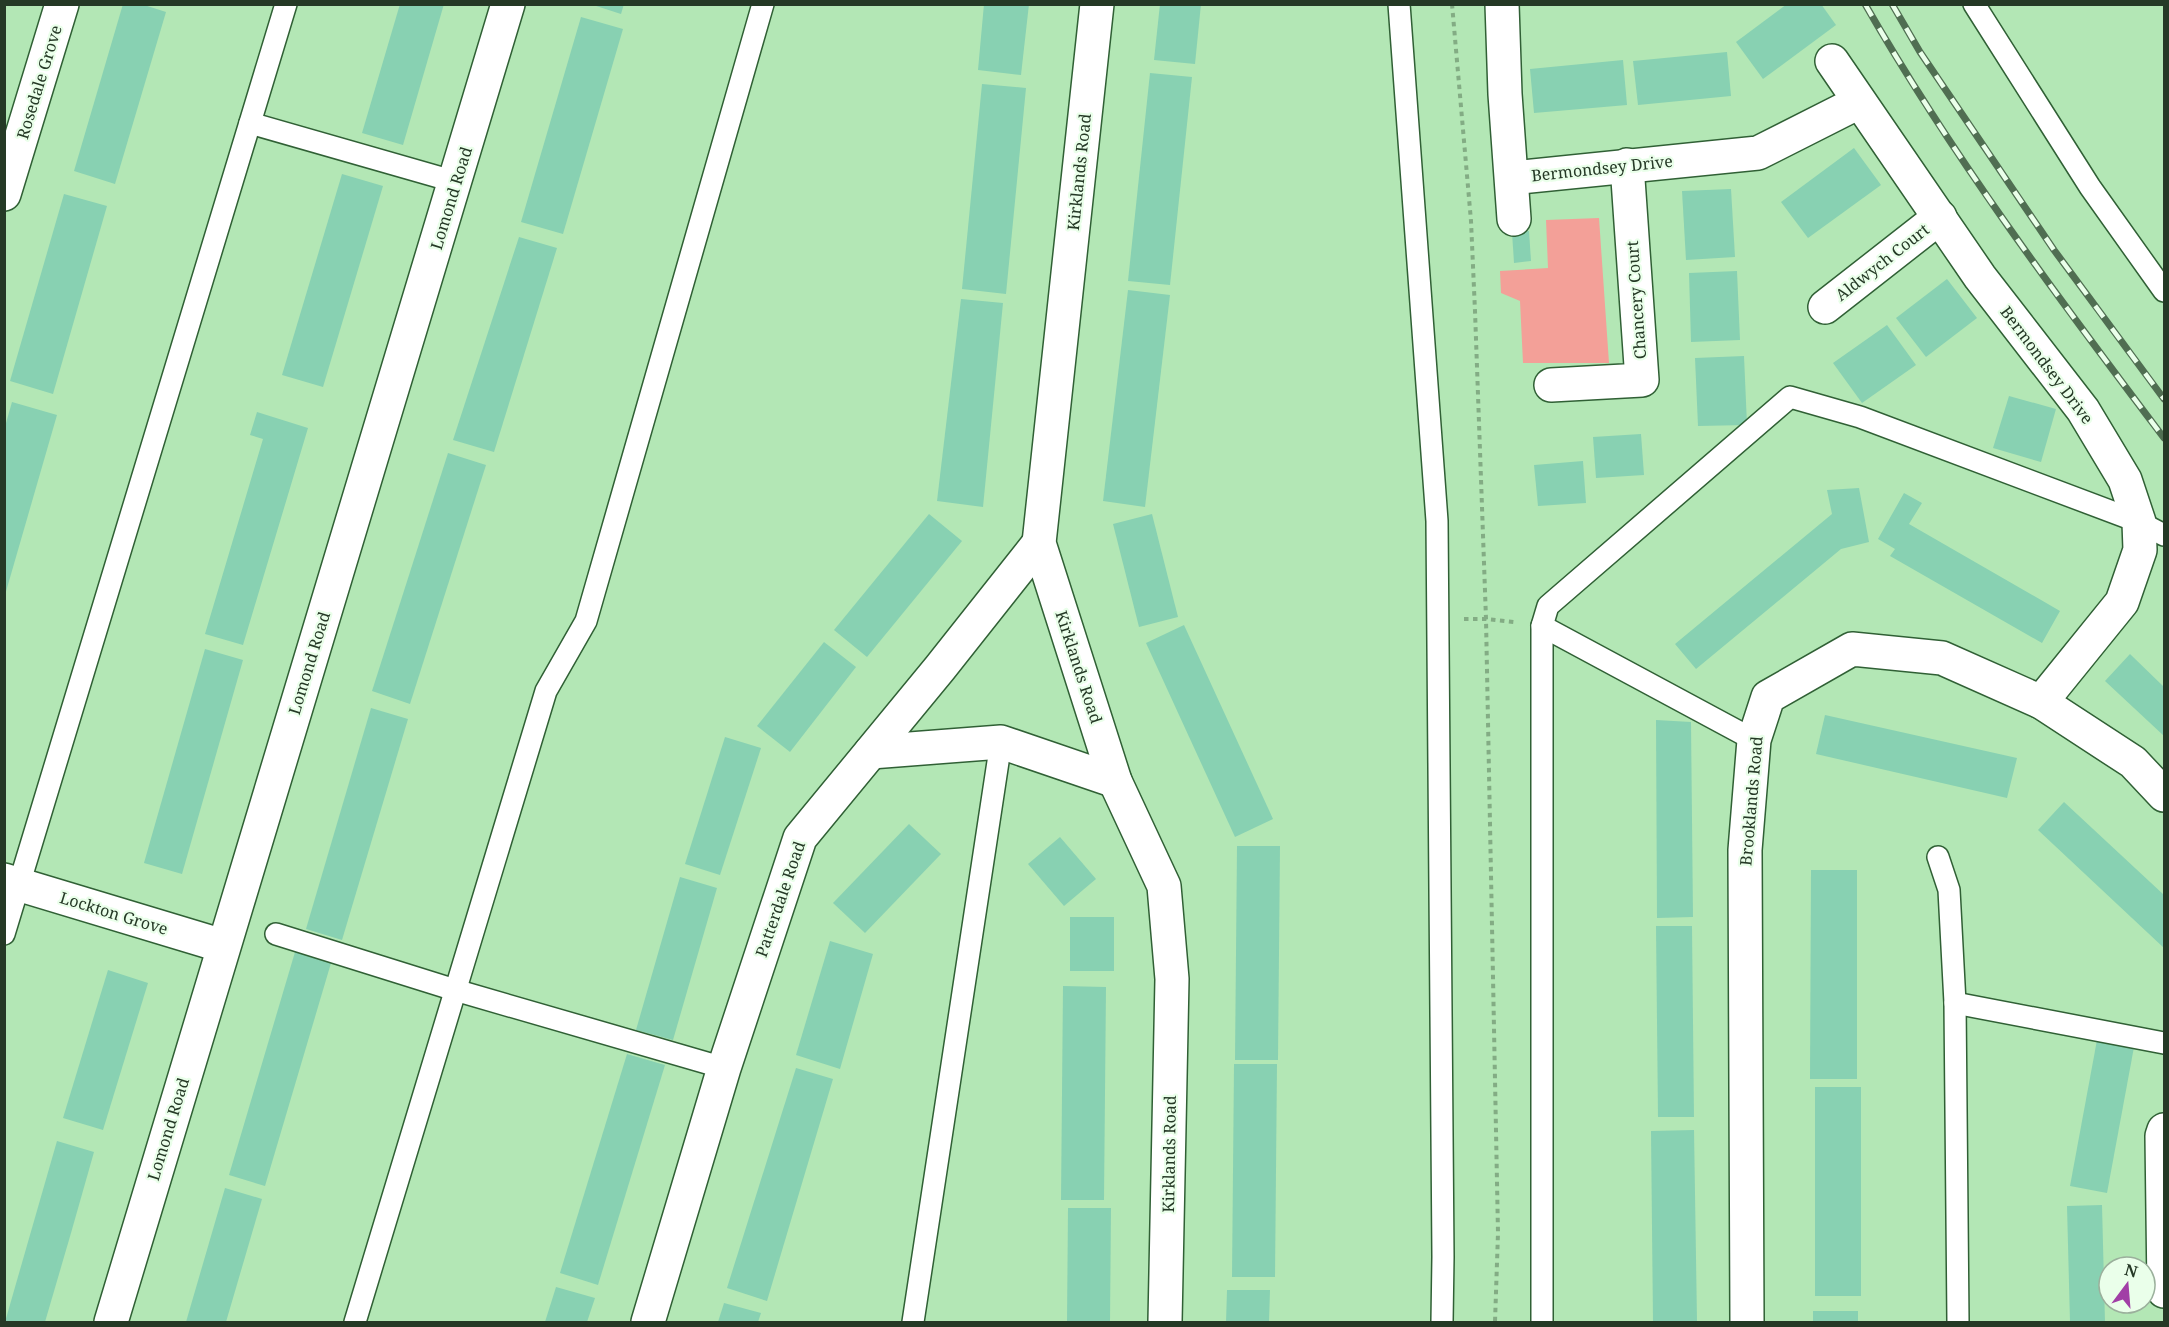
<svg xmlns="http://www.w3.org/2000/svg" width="2169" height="1327" font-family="'Noto Serif',serif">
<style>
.green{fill:#f3a098}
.building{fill:#88d1b2}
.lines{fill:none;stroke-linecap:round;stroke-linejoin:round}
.lane-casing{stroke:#306035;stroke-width:24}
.street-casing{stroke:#306035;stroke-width:36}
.path{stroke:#83ac84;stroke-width:4;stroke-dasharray:4.5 4.5;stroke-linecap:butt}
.lane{stroke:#fff;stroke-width:21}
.street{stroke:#fff;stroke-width:33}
.rail-casing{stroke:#506e52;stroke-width:7}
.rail{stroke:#eaffea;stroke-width:4.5;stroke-dasharray:14;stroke-linecap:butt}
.labels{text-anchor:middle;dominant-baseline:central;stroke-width:4.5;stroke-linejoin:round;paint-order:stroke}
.street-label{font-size:16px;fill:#253926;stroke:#eaffea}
</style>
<rect width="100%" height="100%" fill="#b3e7b5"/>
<!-- green -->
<polygon class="green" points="1599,218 1609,363 1523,363 1520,301 1501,293 1500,271 1548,268 1546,220"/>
<!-- building -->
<g class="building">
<polygon points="123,4 141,4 166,12 115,184 74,171"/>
<polygon points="400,4 444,4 403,145 362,133"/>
<polygon points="590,4 624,4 621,14"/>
<polygon points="984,4 1029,4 1021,75 978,70"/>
<polygon points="1160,4 1201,4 1195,64 1154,60"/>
<polygon points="1787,4 1821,4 1836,25 1763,79 1736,42"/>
<polygon points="581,17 623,29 563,234 521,222"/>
<polygon points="1727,52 1731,96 1638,105 1633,61"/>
<polygon points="1623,60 1627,105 1534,113 1530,69"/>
<polygon points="1150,73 1192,77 1170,285 1128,281"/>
<polygon points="982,84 1026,88 1006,294 962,289"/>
<polygon points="1854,148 1881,185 1808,238 1781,202"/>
<polygon points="342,174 383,186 323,387 282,375"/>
<polygon points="1731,189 1735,257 1686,260 1682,191"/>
<polygon points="64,194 107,206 53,394 10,381"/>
<polygon points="1529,231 1531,261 1514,263 1512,232"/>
<polygon points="519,237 557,248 494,452 453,440"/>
<polygon points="1737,271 1740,340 1691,342 1689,273"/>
<polygon points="1947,279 1977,318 1926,357 1896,318"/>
<polygon points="1128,290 1170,295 1145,507 1103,501"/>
<polygon points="961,299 1003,303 983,507 937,501"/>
<polygon points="1887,325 1916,365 1862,403 1833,363"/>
<polygon points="1744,356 1747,425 1698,426 1695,358"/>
<polygon points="2009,396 2056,409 2041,462 1993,448"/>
<polygon points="12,402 57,415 5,595 4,430"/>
<polygon points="257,412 308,428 243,645 205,634 263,439 250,435"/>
<polygon points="1641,434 1644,475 1596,478 1593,437"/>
<polygon points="448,453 486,465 410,704 372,691"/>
<polygon points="1583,461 1586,503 1538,506 1534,465"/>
<polygon points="1859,488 1869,542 1841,549 1696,669 1675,644 1832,514 1827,490"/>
<polygon points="1904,493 1922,503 1909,524 2060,611 2042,643 1890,556 1895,549 1878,539"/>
<polygon points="929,514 962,541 867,657 834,630"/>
<polygon points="1152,514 1178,617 1139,627 1113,524"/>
<polygon points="1184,625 1273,819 1235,837 1146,643"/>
<polygon points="824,642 856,667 790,752 757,726"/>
<polygon points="205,649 243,660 182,874 144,863"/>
<polygon points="2130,654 2164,687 2164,736 2105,681"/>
<polygon points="371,708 408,719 342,940 306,929"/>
<polygon points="1825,715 2017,758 2007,798 1816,754"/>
<polygon points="1656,720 1691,722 1693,917 1657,918"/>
<polygon points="725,737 761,748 720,875 685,864"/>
<polygon points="2064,802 2164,895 2164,948 2038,830"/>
<polygon points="909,824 941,854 865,933 833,903"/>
<polygon points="1060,837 1096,879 1064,906 1028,864"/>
<polygon points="1237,846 1280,846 1278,1060 1235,1060"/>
<polygon points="1811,870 1857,870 1857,1079 1810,1079"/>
<polygon points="680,877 717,888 673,1040 636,1030"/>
<rect x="1070" y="917" width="44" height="54"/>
<polygon points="1656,926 1692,926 1694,1117 1658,1117"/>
<polygon points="830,941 873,954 840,1069 796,1055"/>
<polygon points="295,952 331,963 265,1186 229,1175"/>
<polygon points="108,970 148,983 103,1130 63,1118"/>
<polygon points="1063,986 1106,987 1104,1200 1061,1200"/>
<polygon points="2097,1040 2134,1047 2107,1193 2070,1186"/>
<polygon points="627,1054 665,1065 598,1285 560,1273"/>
<polygon points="1234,1064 1277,1064 1275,1277 1232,1277"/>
<polygon points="796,1068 833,1079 767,1301 727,1288"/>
<rect x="1815" y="1087" width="46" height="209"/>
<polygon points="1694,1130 1697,1322 1653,1322 1651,1131"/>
<polygon points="57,1141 94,1152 71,1233 45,1322 5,1322"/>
<polygon points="225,1188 262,1199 226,1322 186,1322"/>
<polygon points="2102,1205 2105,1322 2070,1322 2067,1206"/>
<polygon points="1068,1208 1111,1208 1110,1322 1067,1322"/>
<polygon points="556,1287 595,1298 587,1322 545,1322"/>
<polygon points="1227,1290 1270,1290 1269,1322 1226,1322"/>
<polygon points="724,1303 761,1313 758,1322 718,1322"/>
<rect x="1813" y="1311" width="45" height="11"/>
</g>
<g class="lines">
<!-- lane casing -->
<g class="lane-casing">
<g id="lane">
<polyline points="1399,4 1437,521 1443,1257 1442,1322"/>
<polyline points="1974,4 2090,187 2164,291"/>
<polyline points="250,123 456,182"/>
<polyline points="1542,626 1754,740"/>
<polyline points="1938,857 1949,890 1955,1003 1958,1322"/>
<polyline points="4,934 286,4"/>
<polyline points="276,934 455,990 724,1068"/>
<polyline points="1955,1003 2164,1043"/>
<polyline points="355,1322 546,691 586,621 763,4"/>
<polyline points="913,1322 1001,742"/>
<polyline points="1542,1322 1542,626 1548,606 1790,397 1860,417 2139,522 2164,535"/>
</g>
</g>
<!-- street casing -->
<g class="street-casing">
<g id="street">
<polyline points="1097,4 1039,543 1115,781 1164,886 1172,979 1165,1322"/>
<polyline points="1502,4 1505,94 1514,219"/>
<polyline points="1832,61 1980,277 2083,410 2125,480 2139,522 2140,550 2122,602 2041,702"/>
<polyline points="1512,178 1758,153 1859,102"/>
<polyline points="4,194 62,4"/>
<polyline points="1825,307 1940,217"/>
<polyline points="1551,385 1642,380 1627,165"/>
<polyline points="871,752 1001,742 1115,781"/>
<polyline points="4,880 223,946"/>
<polyline points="2164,1130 2162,1136 2164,1291"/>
<polyline points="111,1322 508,4"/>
<polyline points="648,1322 724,1068 800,838 940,668 1039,543"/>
<polyline points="1747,1322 1745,850 1754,740 1768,697 1852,649 1942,658 2041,702 2133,762 2164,795"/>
</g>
</g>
<!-- path -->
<g class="path">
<polyline points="1452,4 1471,221 1475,311 1486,619 1498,1233 1495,1322"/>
<polyline points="1464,619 1486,619 1514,622"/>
</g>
<!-- lane -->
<use href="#lane" class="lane"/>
<!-- street -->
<use href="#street" class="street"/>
<!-- rail casing -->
<g class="rail-casing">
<g id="rail">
<path d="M1865,4C1952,156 2059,299 2164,438"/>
<polyline points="1892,4 1920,52 2054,250 2164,399"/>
</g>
</g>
<!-- rail -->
<use href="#rail" class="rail"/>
</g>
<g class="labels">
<!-- street labels -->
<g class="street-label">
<text transform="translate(39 82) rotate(-73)">Rosedale Grove</text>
<text transform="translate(1602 168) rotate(-6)">Bermondsey Drive</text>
<text transform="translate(1079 172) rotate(-84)">Kirklands Road</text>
<text transform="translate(451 198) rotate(-73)">Lomond Road</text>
<text transform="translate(1882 262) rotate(-38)">Aldwych Court</text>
<text transform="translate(1636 300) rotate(-94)">Chancery Court</text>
<text transform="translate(2047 365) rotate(53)">Bermondsey Drive</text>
<text transform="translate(309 663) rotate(-73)">Lomond Road</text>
<text transform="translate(1079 667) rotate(72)">Kirklands Road</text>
<text transform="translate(1751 801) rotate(-85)">Brooklands Road</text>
<text transform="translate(780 899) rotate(-71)">Patterdale Road</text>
<text transform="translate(114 913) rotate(17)">Lockton Grove</text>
<text transform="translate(168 1129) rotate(-73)">Lomond Road</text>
<text transform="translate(1169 1154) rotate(-89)">Kirklands Road</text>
</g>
</g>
<!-- border -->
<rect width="2169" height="1327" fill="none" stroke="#253926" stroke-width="12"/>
<!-- north arrow -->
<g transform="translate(2127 1285) rotate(16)"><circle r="28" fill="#eaffea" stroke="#9bb09c" stroke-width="1.5"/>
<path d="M0-4.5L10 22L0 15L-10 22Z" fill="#a13fa6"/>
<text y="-9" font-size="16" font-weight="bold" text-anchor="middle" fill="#253926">N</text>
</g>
</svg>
